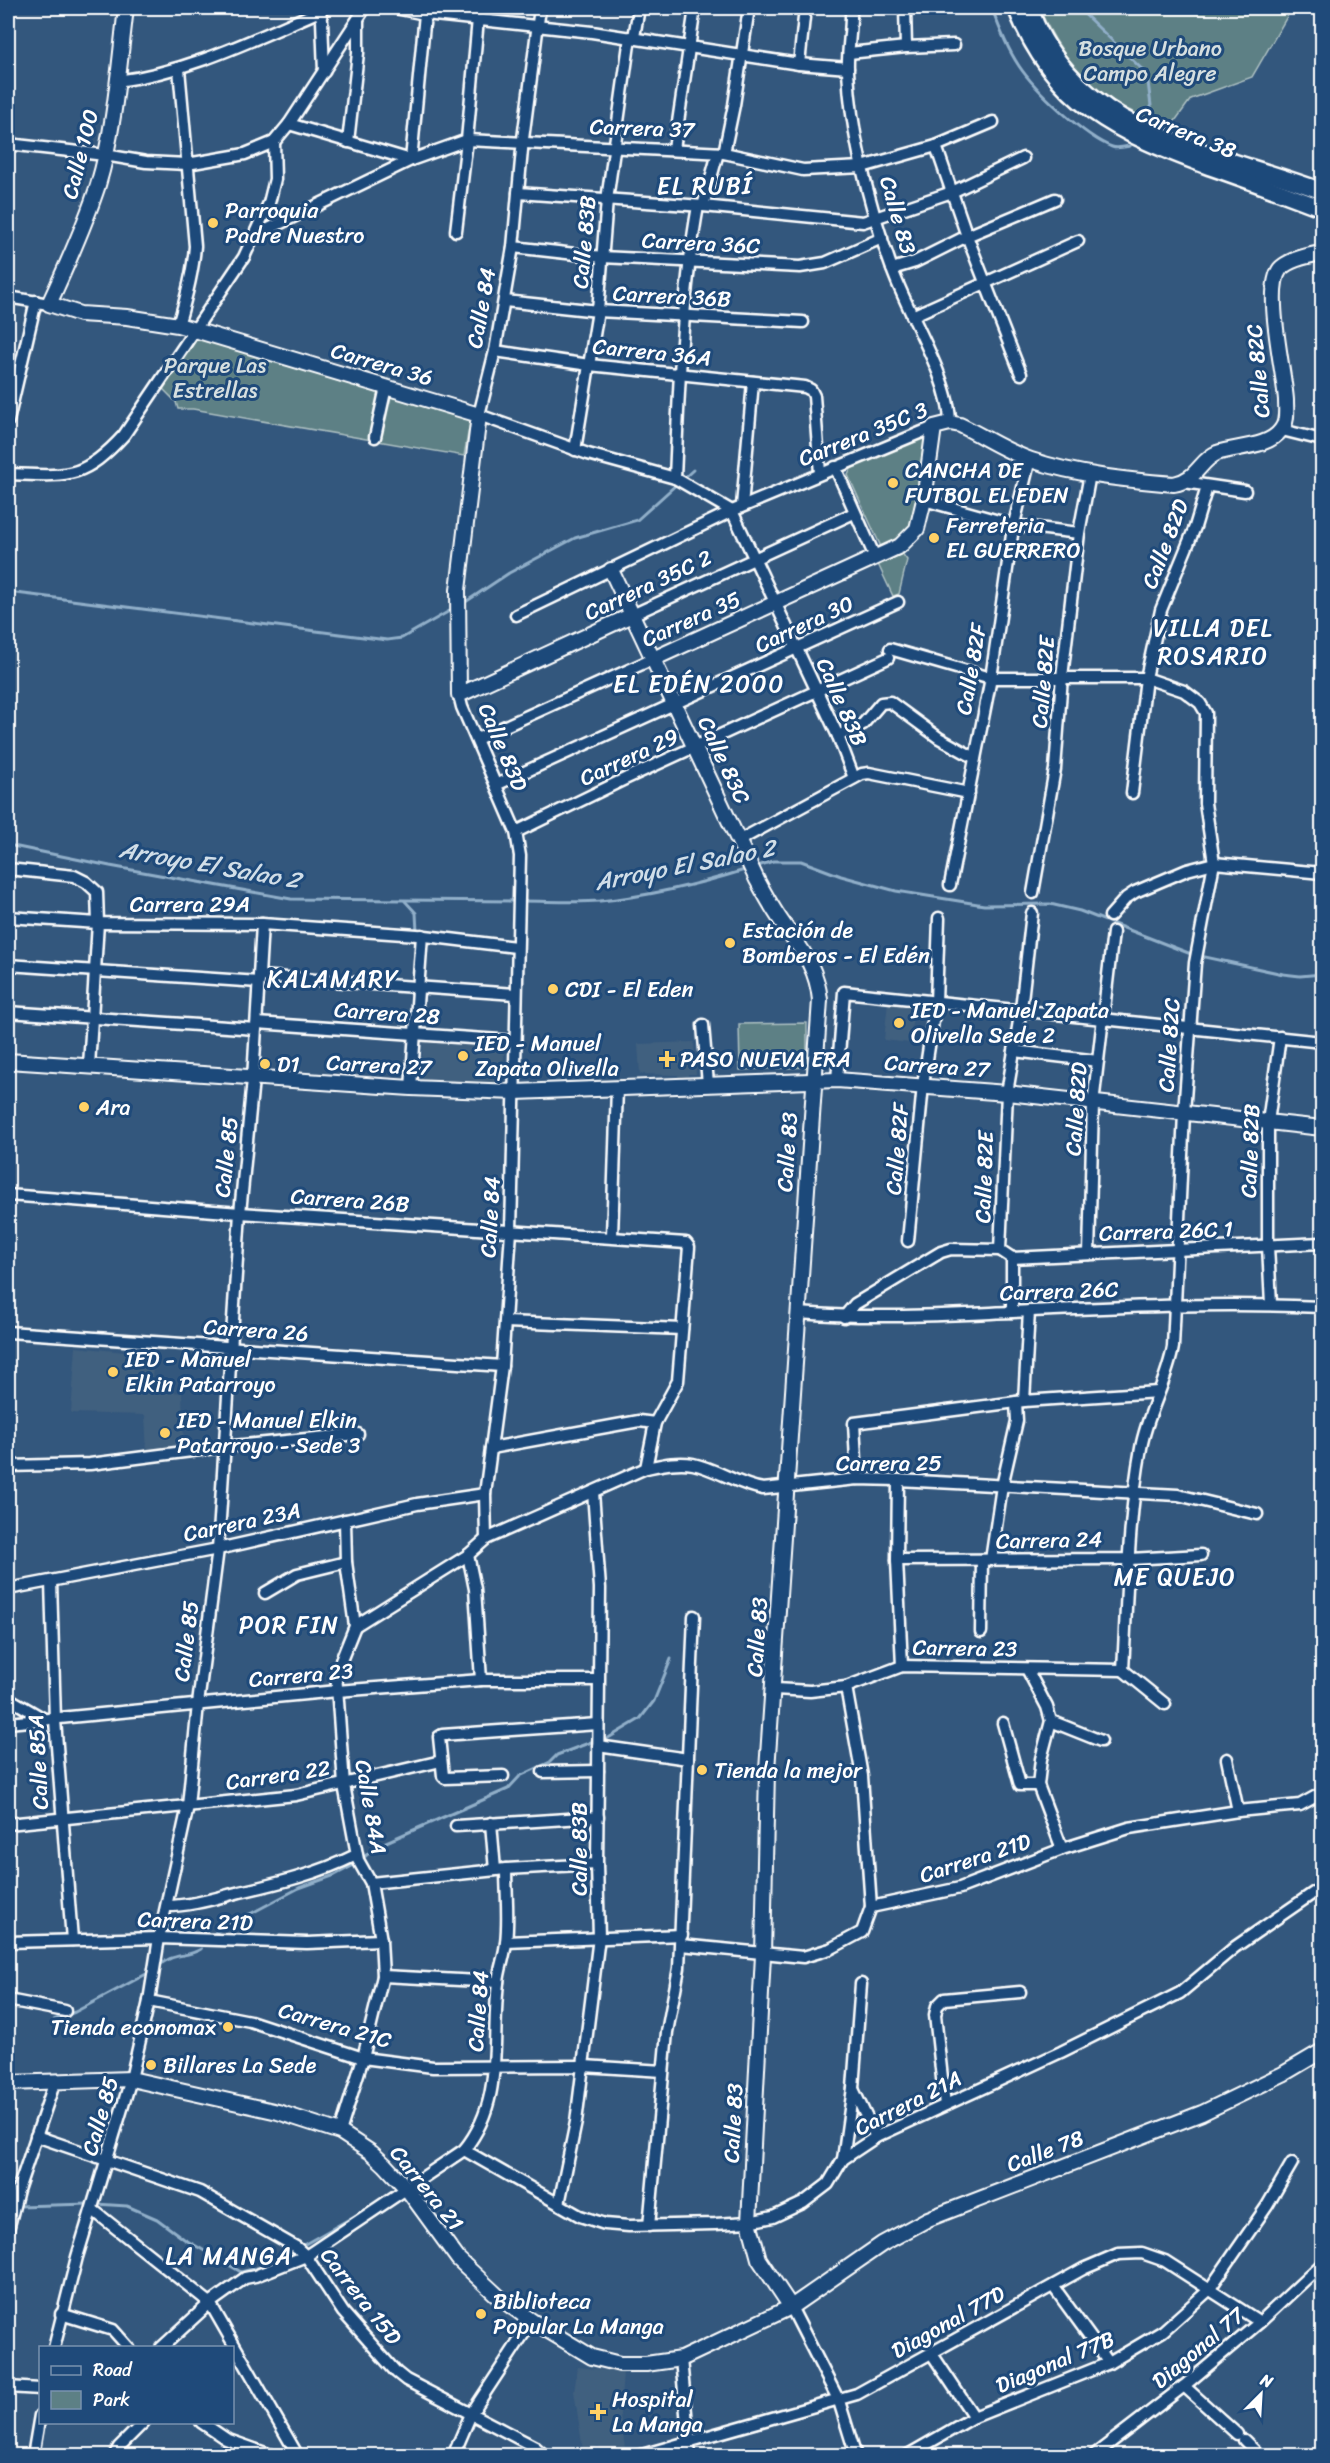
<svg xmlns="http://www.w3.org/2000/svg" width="1330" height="2463" font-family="Sriracha,sans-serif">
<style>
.built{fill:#41607f}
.green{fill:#5d8085;stroke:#aec0c2;stroke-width:1.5}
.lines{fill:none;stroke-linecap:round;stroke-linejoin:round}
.stream{stroke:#91afc9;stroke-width:3}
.minor-casing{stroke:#fff;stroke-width:15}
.tertiary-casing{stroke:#fff;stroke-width:18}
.secondary-casing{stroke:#fff;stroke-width:20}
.minor{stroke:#1f4a7a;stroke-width:10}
.tertiary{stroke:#1f4a7a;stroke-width:14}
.secondary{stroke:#1f4a7a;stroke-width:15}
.poi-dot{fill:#ffd166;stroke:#1f4a7a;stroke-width:2}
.labels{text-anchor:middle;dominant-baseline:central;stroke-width:6;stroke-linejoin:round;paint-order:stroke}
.park-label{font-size:22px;fill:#d6dfe0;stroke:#1f4a7a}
.street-label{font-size:22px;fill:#fff;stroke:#1f4a7a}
.poi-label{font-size:22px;fill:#fff;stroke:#1f4a7a;text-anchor:start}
.neighbourhood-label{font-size:24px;letter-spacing:1.5px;fill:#fff;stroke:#1f4a7a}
.water-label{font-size:24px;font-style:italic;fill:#d1dee8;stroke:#1f4a7a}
</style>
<rect width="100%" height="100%" fill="#33577d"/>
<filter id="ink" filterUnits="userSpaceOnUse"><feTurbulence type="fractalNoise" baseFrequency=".0167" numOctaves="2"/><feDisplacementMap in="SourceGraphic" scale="12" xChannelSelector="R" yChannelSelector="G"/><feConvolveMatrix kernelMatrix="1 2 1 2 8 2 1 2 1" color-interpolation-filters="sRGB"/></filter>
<g filter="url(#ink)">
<!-- built -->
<g class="built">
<polygon points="888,1002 914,1006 910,1043 884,1040"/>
<polygon points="423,1037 505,1046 501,1085 421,1081"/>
<polygon points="694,1042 696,1074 688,1074 688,1082 678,1083 678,1075 640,1074 638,1044"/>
<polygon points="76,1347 154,1355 151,1390 182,1393 184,1450 147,1452 145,1415 71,1413"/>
<polygon points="578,2367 623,2372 620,2415 625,2448 602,2453 599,2446 583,2450 574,2391"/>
</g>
<!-- green -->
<g class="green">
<path d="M1039,8H1292L1252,77L1191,99L1170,128C1155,121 1138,116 1123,107C1083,85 1057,49 1039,8Z"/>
<polygon points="196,335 471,417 464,456 193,409 178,409 176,402 161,387"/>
<path d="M922,437L928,438L914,520C906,534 895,541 882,549L848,475L852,467Z"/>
<polygon points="901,552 907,560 899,594 893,596 877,562"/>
<polygon points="807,1023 807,1067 740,1070 739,1024"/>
</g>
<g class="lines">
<!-- stream -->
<g class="stream">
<path d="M992,8C999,28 1007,48 1019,66C1035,90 1085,137 1112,147C1117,149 1125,147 1130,146"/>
<polyline points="1078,8 1147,74 1153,122"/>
<polyline points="683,479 693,470"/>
<polyline points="8,592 387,640 402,638 453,609"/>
<polyline points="464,603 509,573 575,538 637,520 678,483"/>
<polyline points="8,845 110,866 291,899 515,901"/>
<polyline points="755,867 773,861 801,861 841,876 896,891 984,905 1050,904 1080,911 1191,954 1283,974 1300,976 1322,974"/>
<polyline points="405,901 416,913 417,932"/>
<path d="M522,901C547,901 574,903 600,901C650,896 700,884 748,869"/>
<polyline points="605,1740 640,1719 654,1701 671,1659"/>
<polyline points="362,1859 377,1846 508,1789 520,1776 550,1762 557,1755 594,1741"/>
<polyline points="214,1934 231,1920 250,1914 299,1888 335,1875 352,1866"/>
<path d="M159,1966C171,1953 186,1958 201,1949"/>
<polyline points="54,2020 75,2012 150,1972"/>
<polyline points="422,2172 457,2147"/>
<polyline points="96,2204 127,2206 157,2219 184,2239 241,2272 268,2265 367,2209"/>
<polyline points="18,2206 90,2204"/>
</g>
<!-- minor casing -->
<g class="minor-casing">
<g id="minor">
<polyline points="319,8 322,20 324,72"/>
<polyline points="395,8 425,14 592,32 799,64 848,68"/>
<polyline points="540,8 523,139 513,247 495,351 479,415 588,454 675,478 732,511 838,736 854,778"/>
<path d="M851,8C852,29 847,50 848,71C851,138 869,204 891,266C906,312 950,377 950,423"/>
<polyline points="905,8 906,47"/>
<polyline points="634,37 639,8"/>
<polyline points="849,53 906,47 954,45"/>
<polyline points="799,64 805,8"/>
<path d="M117,81C189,72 254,39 320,11"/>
<polyline points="289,124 411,160 467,140 724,153 803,170 862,167 936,146 993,122"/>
<polyline points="348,142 358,53 358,19"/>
<polyline points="8,144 105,155 146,162 187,164 245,154 274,142 289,124 365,8"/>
<polyline points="936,146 967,236 1021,374"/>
<polyline points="674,149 695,8"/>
<polyline points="724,153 734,105 749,8"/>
<polyline points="518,193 703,206 863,222 952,192 1023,158"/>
<polyline points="703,206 718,153"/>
<polyline points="456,231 467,140 479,8"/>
<polyline points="254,236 411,160 425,14"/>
<polyline points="513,247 602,257 800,267 825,263 882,238"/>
<polyline points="892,269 915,262 967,236 1055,199"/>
<polyline points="8,297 43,303"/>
<polyline points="505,301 598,311 803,322"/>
<polyline points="912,316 1078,241"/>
<path d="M178,325C186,299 193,273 195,246L179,69"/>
<polyline points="495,351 589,365 805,387 811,390 814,396 820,473"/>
<polyline points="8,421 36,301"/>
<polyline points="1282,430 1322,440"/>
<polyline points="375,437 386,387"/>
<polyline points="575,450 598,311 607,200 630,37"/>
<polyline points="835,467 875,557"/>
<path d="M8,474C66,476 82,481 124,435L244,257L269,203L275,179L274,142"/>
<path d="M675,478C679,387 682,296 698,206"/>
<polyline points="1184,482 1245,491"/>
<polyline points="924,500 1013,525 1079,533"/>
<polyline points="742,506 753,382"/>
<polyline points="516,615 732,511 934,427"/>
<polyline points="632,615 854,513"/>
<path d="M890,649L991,678H1146L1184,691L1200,703L1206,713L1205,803L1214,863L1195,963L1184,1113L1173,1347C1167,1382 1147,1413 1141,1448C1128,1518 1127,1598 1123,1670"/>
<polyline points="459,695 462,707 516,832 520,856 511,1231 502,1366 485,1494 486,1539"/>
<polyline points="838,736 863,724 881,703 890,702 939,738 975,758"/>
<polyline points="477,739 653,659"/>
<polyline points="496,785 898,602"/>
<polyline points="1132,793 1146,678 1161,610 1195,527 1207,487"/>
<polyline points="516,832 627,778 888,658"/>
<polyline points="738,841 862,774 869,773 969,793"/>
<polyline points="8,869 74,876 86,882 97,892 98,923 89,1066"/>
<polyline points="950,885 991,678 1013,528 1030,459"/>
<polyline points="1033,893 1055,769 1062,677 1079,533 1090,474"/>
<polyline points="1110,916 1126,898 1135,892 1187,870 1214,863 1322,873"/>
<polyline points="8,917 98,923 262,924 417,935 516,947"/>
<polyline points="8,965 259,982"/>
<polyline points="259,976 515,994"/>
<polyline points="8,1012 256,1029"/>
<polyline points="257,1023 514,1041"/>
<polyline points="703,1025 708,1084"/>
<polyline points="1014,1051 1098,1061"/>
<polyline points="837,1080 844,992 1322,1042"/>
<polyline points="411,1088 422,935"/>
<polyline points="8,1195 240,1213 686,1243 689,1247 678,1381 655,1423 646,1468"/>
<polyline points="612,1236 617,1088"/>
<polyline points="908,1241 923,1085 936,1002 939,918"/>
<polyline points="1089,1254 1093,1104 1113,932"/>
<polyline points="1012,1258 1000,1250 1007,1093 1021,1009 1032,913"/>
<polyline points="1012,1258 1322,1243"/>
<polyline points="1012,1258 1012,1312"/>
<polyline points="1271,1304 1268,1246 1268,1122 1280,1037"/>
<path d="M798,1313C870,1319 940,1315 1012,1312C1115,1307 1220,1302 1322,1307"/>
<polyline points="844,1317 855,1304 941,1252 951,1249 1000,1250"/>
<polyline points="506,1322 682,1329"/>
<polyline points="8,1332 502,1366"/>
<polyline points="1024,1401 1029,1311"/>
<polyline points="491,1448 639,1421 655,1423"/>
<polyline points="8,1466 90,1464 223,1447 358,1434"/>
<polyline points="857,1479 854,1423 1024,1401 1158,1392"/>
<polyline points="898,1480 897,1560 902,1666"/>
<polyline points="468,1555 475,1589 481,1680"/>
<polyline points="897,1560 1130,1559 1201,1555"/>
<polyline points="991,1560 1002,1486 1017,1421 1016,1402"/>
<polyline points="51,1581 55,1720 72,1940"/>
<polyline points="8,1589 218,1549 417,1504 485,1494"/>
<polyline points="265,1593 297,1574 346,1562"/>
<path d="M355,1626L468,1555L486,1539L646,1468C661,1465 678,1461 693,1464C717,1469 738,1485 763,1489L857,1479L898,1480L1178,1495L1257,1514"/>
<polyline points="981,1632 982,1560"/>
<polyline points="1027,1669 1047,1707 1051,1721 1041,1759 1038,1785 1062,1849"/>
<polyline points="1123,1670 1165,1704"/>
<polyline points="846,1687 862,1776 871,1907"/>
<polyline points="775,1689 810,1691 846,1687 902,1666 1123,1670"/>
<polyline points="8,1698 46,1720"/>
<polyline points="1051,1721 1101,1741"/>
<polyline points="8,1723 337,1691 481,1680 598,1680"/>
<polyline points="1003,1723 1020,1785 1038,1785"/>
<polyline points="598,1746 688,1759"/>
<polyline points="1227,1759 1238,1811"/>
<polyline points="543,1772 598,1771"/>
<polyline points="503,1776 445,1778 443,1776 439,1737 442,1735 598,1724"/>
<polyline points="491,1823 495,1870"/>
<polyline points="8,1824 296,1795 441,1761"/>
<polyline points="456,1826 598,1817"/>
<polyline points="371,1883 506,1869 597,1864"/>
<path d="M167,1906C192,1906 216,1898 240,1892C280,1883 320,1873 356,1855"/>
<polyline points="8,1942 159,1938 307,1943 381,1940"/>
<polyline points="506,1942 682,1935"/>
<polyline points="681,1945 803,1957 830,1949 862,1932 871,1907 960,1888 1062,1849 1129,1828 1238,1811 1300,1805 1322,1793"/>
<polyline points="383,1976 498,1982"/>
<polyline points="8,2000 65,2011"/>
<polyline points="149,2001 250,2021 363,2058 433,2067 584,2066 663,2071"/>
<polyline points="853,2089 876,2137"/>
<polyline points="945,2105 935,2015 937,2006 944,1999 1020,1992"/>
<polyline points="340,2132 363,2058 383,1976 381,1940 371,1883 358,1860 344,1785 336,1673 355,1626 346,1562 345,1520"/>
<polyline points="36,2136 200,2192 296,2247 306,2256 343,2312 396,2372 406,2380 535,2447 545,2456"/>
<polyline points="464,2150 580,2216 605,2224 629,2226 715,2224 749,2222 773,2217 803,2203 828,2184 843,2159 876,2137 1061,2052 1180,1993 1235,1947 1322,1887"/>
<polyline points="843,2159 853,2088 861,1984"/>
<polyline points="559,2204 576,2122 599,1937 597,1864 600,1588 593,1492"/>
<polyline points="93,2210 210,2303 298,2456"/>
<polyline points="649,2226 667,2032 679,1968 694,1616"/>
<polyline points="8,2230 18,2190 55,2081"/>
<polyline points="1053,2286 1109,2363"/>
<polyline points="791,2307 839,2401 856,2456"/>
<polyline points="61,2314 113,2330 129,2348"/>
<polyline points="54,2348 77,2257 131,2079 149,2001 159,1938 188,1806 198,1704 218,1549 240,1213 253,1079 262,924"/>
<path d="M161,2348L210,2303L245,2278L255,2276L306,2256L464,2150C505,2099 491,2043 498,1983C499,1969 505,1956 506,1942C509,1918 506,1893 506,1869"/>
<polyline points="932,2354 974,2417"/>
<polyline points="681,2359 690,2456"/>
<polyline points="1184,2386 1237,2434"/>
<polyline points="8,2387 40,2389"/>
<polyline points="201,2422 226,2439 274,2456"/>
<polyline points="1244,2440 1260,2456"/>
<polyline points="33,2456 40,2415"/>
<polyline points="114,2456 119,2447 144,2422"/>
<polyline points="453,2456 471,2414 532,2321"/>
<polyline points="638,2456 857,2394 1083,2269 1118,2254 1142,2253 1165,2261 1260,2322"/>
<polyline points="906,2456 974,2417 1109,2363 1163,2331 1209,2290 1267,2206 1292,2163"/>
<polyline points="1093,2456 1184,2386 1260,2322 1322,2264"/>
</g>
</g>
<!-- tertiary casing -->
<g class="tertiary-casing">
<g id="tertiary">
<path d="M126,8C119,65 115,129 98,185C85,225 67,265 49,304L80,314L127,317L178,325L479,415L458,590L459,695L632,615"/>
<path d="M611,570L757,880C763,891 769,902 776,913C796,945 816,960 820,1000L767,1770L763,1955L749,2222L759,2259L791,2307"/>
<path d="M653,659L900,546L917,529L924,500L934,427L950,423L960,425C983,436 1007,452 1031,460C1077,475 1126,480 1174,484C1197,480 1200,460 1217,453C1236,446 1268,448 1281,430C1288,422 1286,410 1286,400C1284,371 1264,290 1280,269C1289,259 1310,255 1322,253"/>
<polyline points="8,1061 411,1088 515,1092 837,1080 1007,1093 1322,1128"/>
<polyline points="8,2083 131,2079 278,2112 340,2132 372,2153 385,2165 407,2189 458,2259 501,2299 532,2321 592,2357 620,2364 646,2364 681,2359 791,2307 882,2244 928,2219 1202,2113 1283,2074 1322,2051"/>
</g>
</g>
<!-- secondary casing -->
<g class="secondary-casing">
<g id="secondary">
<path d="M1016,8C1054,105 1118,133 1210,167C1248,180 1285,194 1322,208"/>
<path d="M1030,8C1043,52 1083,95 1123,118C1185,152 1257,167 1322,191"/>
</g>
</g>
<!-- minor -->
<use href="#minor" class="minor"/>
<!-- tertiary -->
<use href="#tertiary" class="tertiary"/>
<!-- secondary -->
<use href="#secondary" class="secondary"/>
</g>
</g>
<!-- markers -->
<g class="poi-dot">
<circle cx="213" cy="223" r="6"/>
<circle cx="893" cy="483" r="6"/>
<circle cx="934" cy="538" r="6"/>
<circle cx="730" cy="943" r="6"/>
<circle cx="553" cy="989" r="6"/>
<circle cx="899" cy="1023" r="6"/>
<circle cx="463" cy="1056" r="6"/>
<path d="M664 1050h6v6h6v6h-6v6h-6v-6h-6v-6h6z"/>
<circle cx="265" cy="1064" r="6"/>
<circle cx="84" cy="1107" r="6"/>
<circle cx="113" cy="1372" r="6"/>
<circle cx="165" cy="1433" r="6"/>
<circle cx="702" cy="1770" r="6"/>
<circle cx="228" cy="2027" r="6"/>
<circle cx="151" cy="2065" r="6"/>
<circle cx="481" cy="2314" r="6"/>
<path d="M595 2403h6v6h6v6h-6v6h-6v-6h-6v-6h6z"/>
</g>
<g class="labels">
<!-- park labels -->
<g class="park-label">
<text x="1150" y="48">Bosque Urbano<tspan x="1150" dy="25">Campo Alegre</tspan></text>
<text x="215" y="365">Parque Las<tspan x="215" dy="25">Estrellas</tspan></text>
</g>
<!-- street labels -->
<g class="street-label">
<text transform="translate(642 128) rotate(2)">Carrera 37</text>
<text transform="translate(1186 132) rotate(22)">Carrera 38</text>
<text transform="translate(80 154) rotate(-76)">Calle 100</text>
<text transform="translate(898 215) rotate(74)">Calle 83</text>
<text transform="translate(584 242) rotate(-85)">Calle 83B</text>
<text transform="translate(701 243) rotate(3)">Carrera 36C</text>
<text transform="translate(672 296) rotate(3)">Carrera 36B</text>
<text transform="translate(481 308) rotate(-80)">Calle 84</text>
<text transform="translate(652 352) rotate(6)">Carrera 36A</text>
<text transform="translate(382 364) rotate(16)">Carrera 36</text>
<text transform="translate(1258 371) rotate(-95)">Calle 82C</text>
<text transform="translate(863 434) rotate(-22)">Carrera 35C 3</text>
<text transform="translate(1165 544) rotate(-69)">Calle 82D</text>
<text transform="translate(648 585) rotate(-25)">Carrera 35C 2</text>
<text transform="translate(691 619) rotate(-24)">Carrera 35</text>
<text transform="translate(804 624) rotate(-25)">Carrera 30</text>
<text transform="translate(971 669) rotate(-80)">Calle 82F</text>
<text transform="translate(1043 682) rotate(-85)">Calle 82E</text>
<text transform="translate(842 702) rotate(66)">Calle 83B</text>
<text transform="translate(503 747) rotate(67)">Calle 83D</text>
<text transform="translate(629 757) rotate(-25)">Carrera 29</text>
<text transform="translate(724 760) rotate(65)">Calle 83C</text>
<text x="190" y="904">Carrera 29A</text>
<text transform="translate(387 1013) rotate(4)">Carrera 28</text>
<text transform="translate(1169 1045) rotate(-86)">Calle 82C</text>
<text transform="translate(379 1065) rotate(3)">Carrera 27</text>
<text transform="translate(937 1066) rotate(4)">Carrera 27</text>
<text transform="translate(1076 1109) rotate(-86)">Calle 82D</text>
<text transform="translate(897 1149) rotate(-85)">Calle 82F</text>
<text transform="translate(1250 1151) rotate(-88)">Calle 82B</text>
<text transform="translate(787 1152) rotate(-86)">Calle 83</text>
<text transform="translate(226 1157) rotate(-84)">Calle 85</text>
<text transform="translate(984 1177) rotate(-88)">Calle 82E</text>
<text transform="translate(350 1200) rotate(4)">Carrera 26B</text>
<text transform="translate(490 1217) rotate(-87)">Calle 84</text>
<text transform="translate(1166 1231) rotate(-2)">Carrera 26C 1</text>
<text transform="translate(1059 1291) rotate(-2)">Carrera 26C</text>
<text transform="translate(256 1330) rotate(4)">Carrera 26</text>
<text x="889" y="1463">Carrera 25</text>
<text transform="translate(242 1522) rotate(-12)">Carrera 23A</text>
<text transform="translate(1049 1540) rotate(-1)">Carrera 24</text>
<text transform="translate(757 1637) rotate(-86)">Calle 83</text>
<text transform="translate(186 1641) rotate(-83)">Calle 85</text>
<text transform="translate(965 1648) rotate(1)">Carrera 23</text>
<text transform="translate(301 1675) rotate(-5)">Carrera 23</text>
<text transform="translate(38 1762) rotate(-93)">Calle 85A</text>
<text transform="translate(278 1775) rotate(-8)">Carrera 22</text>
<text transform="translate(371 1807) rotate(80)">Calle 84A</text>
<text transform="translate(579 1849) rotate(-90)">Calle 83B</text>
<text transform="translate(975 1858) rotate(-18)">Carrera 21D</text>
<text transform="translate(195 1921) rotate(2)">Carrera 21D</text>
<text transform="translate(478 2011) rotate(-86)">Calle 84</text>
<text transform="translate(335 2025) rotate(16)">Carrera 21C</text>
<text transform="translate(908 2103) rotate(-27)">Carrera 21A</text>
<text transform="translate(100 2116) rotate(-74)">Calle 85</text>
<text transform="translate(733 2123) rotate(-87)">Calle 83</text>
<text transform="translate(1045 2151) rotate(-21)">Calle 78</text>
<text transform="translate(427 2188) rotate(51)">Carrera 21</text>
<text transform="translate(361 2296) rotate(52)">Carrera 15D</text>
<text transform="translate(948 2322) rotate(-29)">Diagonal 77D</text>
<text transform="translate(1198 2348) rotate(-40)">Diagonal 77</text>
<text transform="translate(1055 2362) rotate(-23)">Diagonal 77B</text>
</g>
<!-- poi labels -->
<g class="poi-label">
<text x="225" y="210">Parroquia<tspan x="225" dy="25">Padre Nuestro</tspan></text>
<text x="905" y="470">CANCHA DE<tspan x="905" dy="25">FUTBOL EL EDEN</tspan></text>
<text x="946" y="525">Ferreteria<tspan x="946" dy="25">EL GUERRERO</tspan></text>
<text x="742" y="930">Estación de<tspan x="742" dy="25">Bomberos - El Edén</tspan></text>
<text x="565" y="989">CDI - El Eden</text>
<text x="911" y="1010">IED - Manuel Zapata<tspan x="911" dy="25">Olivella Sede 2</tspan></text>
<text x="475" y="1043">IED - Manuel<tspan x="475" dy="25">Zapata Olivella</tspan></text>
<text x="680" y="1059">PASO NUEVA ERA</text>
<text x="277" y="1064">D1</text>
<text x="96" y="1107">Ara</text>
<text x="125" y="1359">IED - Manuel<tspan x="125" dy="25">Elkin Patarroyo</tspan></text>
<text x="177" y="1420">IED - Manuel Elkin<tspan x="177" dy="25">Patarroyo - Sede 3</tspan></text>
<text x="714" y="1770">Tienda la mejor</text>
<text x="216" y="2027" text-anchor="end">Tienda economax</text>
<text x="163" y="2065">Billares La Sede</text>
<text x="493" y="2301">Biblioteca<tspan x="493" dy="25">Popular La Manga</tspan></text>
<text x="612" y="2399">Hospital<tspan x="612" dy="25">La Manga</tspan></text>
</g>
<!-- neighbourhood labels -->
<g class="neighbourhood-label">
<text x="705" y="186">EL RUBÍ</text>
<text x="1213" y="628">VILLA DEL<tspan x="1213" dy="28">ROSARIO</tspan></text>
<text x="699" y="684">EL EDÉN 2000</text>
<text x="333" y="979">KALAMARY</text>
<text x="1175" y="1577">ME QUEJO</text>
<text x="289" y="1625">POR FIN</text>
<text x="229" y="2256">LA MANGA</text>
</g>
<!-- water labels -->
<g class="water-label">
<text transform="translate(210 865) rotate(10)">Arroyo El Salao 2</text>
<text transform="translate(685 865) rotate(-11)">Arroyo El Salao 2</text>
</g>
</g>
<!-- margin -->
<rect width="1330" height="2463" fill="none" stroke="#1f4a7a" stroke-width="30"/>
<rect x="15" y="15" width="1300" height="2433" fill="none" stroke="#fff" stroke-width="2" filter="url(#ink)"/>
<!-- legend -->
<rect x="39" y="2346" width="195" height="78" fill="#1f4a7a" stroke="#7992af" stroke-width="1.5"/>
<rect x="51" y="2366" width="30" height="9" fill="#1f4a7a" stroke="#7992af" stroke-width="1.5"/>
<text x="93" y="2376" font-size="18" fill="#ffffff">Road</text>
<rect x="51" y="2391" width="30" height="18" fill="#5d8085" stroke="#7992af" stroke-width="1.5"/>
<text x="93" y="2406" font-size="18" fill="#ffffff">Park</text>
<!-- north arrow -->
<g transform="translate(1261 2394) rotate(24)" stroke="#1f4a7a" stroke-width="4.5" paint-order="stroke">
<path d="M0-4.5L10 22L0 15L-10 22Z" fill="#ffffff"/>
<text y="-9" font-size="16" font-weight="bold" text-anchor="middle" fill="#ffffff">N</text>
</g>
</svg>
